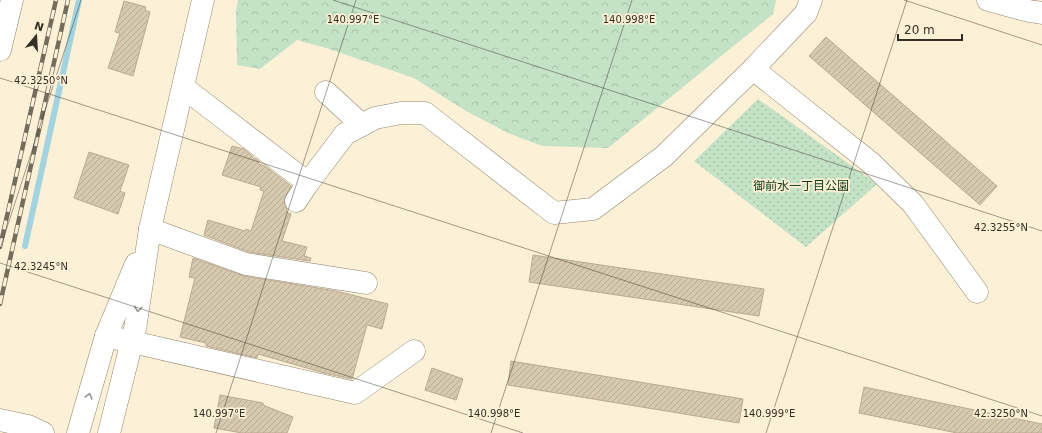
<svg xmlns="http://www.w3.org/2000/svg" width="1042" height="433" font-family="'DejaVu Sans','Noto Sans JP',sans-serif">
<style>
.forest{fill:url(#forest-crowns)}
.park{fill:url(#park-dots)}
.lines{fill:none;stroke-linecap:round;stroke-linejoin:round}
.stream{stroke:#a2d3de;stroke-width:6}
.building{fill:url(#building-hatch);stroke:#b9aa92}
.minor-casing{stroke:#91856e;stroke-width:23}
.tertiary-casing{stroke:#91856e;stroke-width:23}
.motorway-casing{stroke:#91856e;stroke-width:23}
.minor{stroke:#fff;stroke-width:22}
.tertiary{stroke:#fff;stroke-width:22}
.motorway{stroke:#fff;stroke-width:22}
.rail-casing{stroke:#746d5e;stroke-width:4.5}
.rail{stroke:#fcf0d6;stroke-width:3;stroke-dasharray:9;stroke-linecap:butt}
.oneway{stroke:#9a9792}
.ticks{fill:none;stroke:#342f25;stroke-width:1;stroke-opacity:0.45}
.labels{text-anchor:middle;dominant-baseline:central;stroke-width:3.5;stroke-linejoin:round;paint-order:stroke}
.park-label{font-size:12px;fill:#0a3912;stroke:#fcf0d6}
.ticks-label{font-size:10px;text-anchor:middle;fill:#342f25;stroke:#fcf0d6;stroke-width:3.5;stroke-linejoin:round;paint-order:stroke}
</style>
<defs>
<pattern id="forest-crowns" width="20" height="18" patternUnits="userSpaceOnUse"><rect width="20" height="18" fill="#c4e2c5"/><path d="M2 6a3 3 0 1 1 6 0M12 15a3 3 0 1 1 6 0" fill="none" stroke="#a9c2a9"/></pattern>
<pattern id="park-dots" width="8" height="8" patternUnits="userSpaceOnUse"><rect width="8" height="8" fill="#c4e2c5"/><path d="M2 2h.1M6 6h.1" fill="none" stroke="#a9c2a9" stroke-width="1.8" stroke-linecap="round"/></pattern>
<pattern id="building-hatch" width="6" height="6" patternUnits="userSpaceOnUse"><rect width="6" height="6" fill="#d7c8b0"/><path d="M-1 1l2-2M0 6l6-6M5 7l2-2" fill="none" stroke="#b9ac97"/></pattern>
</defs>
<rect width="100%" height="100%" fill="#fcf0d6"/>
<!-- forest -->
<polygon class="forest" points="238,0 776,0 773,14 608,148 542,146 508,133 466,111 414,78 326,48 297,40 260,69 237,65 236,11"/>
<!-- park -->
<polygon class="park" points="758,99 877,184 806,247 694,161"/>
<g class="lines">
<!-- stream -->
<polyline class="stream" points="25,246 79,0"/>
</g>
<!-- building -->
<g class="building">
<polygon points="124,1 146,7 145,10 150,12 133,76 108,68 120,33 115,32"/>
<polygon points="826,37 997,186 980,205 809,56"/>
<polygon points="232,146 244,149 252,156 252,157 259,161 258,164 265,166 291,186 284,200 285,206 287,209 286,212 291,214 282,241 307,247 304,256 311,258 310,261 249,252 204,235 208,220 245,231 246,229 251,231 264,191 260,190 261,187 222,175"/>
<polygon points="89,152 129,165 120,191 125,193 118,214 74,198"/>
<polygon points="533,255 764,289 759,316 529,282"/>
<polygon points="193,258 244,276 336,291 388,304 382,329 367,325 352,379 324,373 258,354 257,358 206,346 206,343 180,337 195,278 189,277"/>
<polygon points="511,361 743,399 739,423 508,385"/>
<polygon points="432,368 463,379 456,400 425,390"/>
<polygon points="864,387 1042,424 1042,433 957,433 859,413"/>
<polygon points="220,395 263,403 263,405 293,417 287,433 242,433 214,428"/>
</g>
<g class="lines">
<!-- minor casing -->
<g class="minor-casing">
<g id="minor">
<polyline points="988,0 1029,11 1042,13"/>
<polyline points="753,69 871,163 913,204 977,292"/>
<polyline points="183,87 308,183 345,134 375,118 401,113 425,113 554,213 593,209 664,156 753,69 806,13 811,0"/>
<polyline points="326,92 362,125"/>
<polyline points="296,201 308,183"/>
<polyline points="150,229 246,264 366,283"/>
<polyline points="106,336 355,393 414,351"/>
</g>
</g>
<!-- tertiary casing -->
<g class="tertiary-casing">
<g id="tertiary">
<polyline points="0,420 28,426 43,433"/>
<polyline points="78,433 106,336 136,264"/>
<polyline points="109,433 135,329 150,229 203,0"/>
</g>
</g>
<!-- motorway casing -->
<g class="motorway-casing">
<polyline id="motorway" points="0,50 12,0"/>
</g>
<!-- minor -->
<use href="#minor" class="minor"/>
<!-- tertiary -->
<use href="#tertiary" class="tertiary"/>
<!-- motorway -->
<use href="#motorway" class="motorway"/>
<!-- rail casing -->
<g class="rail-casing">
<g id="rail">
<polyline points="0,247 56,0"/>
<polyline points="0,304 68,0"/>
</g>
</g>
<!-- rail -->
<use href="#rail" class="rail"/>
</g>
<!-- one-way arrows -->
<defs><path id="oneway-chevron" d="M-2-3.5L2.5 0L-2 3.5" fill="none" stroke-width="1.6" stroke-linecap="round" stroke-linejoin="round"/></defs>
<g class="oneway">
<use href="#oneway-chevron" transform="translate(138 309) rotate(98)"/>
<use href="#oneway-chevron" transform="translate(89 396) rotate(-74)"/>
</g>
<!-- ticks -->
<path class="ticks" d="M333,0L1042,231M904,0L1042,45M0,78L1042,416M0,249L81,0M0,263L523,433M216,433L356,0M491,433L632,0M766,433L907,0"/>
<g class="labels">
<!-- park labels -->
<g class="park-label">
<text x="801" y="186">御前水一丁目公園</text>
</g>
</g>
<g class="ticks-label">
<text x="353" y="23">140.997°E</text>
<text x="629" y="23">140.998°E</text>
<text x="41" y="84">42.3250°N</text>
<text x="1001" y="231">42.3255°N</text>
<text x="41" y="270">42.3245°N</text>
<text x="1001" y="417">42.3250°N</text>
<text x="219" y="417">140.997°E</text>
<text x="494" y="417">140.998°E</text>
<text x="769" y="417">140.999°E</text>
</g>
<!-- north arrow -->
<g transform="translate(36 36) rotate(18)" stroke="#fcf0d6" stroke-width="3" paint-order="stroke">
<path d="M0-3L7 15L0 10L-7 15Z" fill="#342f25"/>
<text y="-6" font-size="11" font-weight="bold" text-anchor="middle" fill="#342f25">N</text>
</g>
<!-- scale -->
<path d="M898 34v6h64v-6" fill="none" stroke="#342f25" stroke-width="2"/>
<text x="904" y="34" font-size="12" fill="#342f25" stroke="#fcf0d6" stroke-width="3" paint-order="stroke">20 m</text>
</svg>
